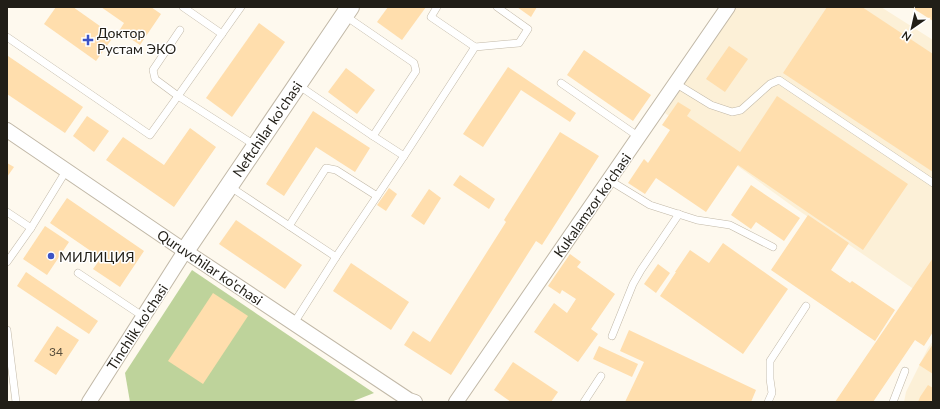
<svg xmlns="http://www.w3.org/2000/svg" width="940" height="409" font-family="Lato,sans-serif">
<style>
.built{fill:#fcf0d7}
.green{fill:#bed39b}
.building{fill:#ffdead}
.lines{fill:none;stroke-linecap:round;stroke-linejoin:round}
.service-casing{stroke:#c1b8a7;stroke-width:8}
.minor-casing{stroke:#c1b8a7;stroke-width:16}
.tertiary-casing{stroke:#c1b8a7;stroke-width:20}
.service{stroke:#fff;stroke-width:7}
.minor{stroke:#fff;stroke-width:14}
.tertiary{stroke:#fff;stroke-width:18}
.poi-dot{fill:#3c53c5;stroke:#fff;stroke-width:1.5}
.labels{text-anchor:middle;dominant-baseline:central;stroke-width:3;stroke-linejoin:round;paint-order:stroke}
.number-label{font-size:12px;fill:#584e3c}
.poi-label{font-size:14px;fill:#211e17;stroke:#fff;text-anchor:start}
.street-label{font-size:14px;fill:#211e17;stroke:#fff}
</style>
<rect width="100%" height="100%" fill="#fef9ee"/>
<!-- built -->
<g class="built">
<polygon points="735,7 881,7 933,40 933,266 918,292 845,242 795,208 665,113"/>
<polygon points="933,341 933,402 904,402 906,392 928,348"/>
</g>
<!-- green -->
<polygon class="green" points="192,270 374,393 351,402 130,402 125,373"/>
<!-- building -->
<g class="building">
<polygon points="56,7 73,7 114,36 96,61 44,24"/>
<polygon points="101,7 151,7 161,14 140,45 119,31 124,23"/>
<polygon points="388,7 426,7 402,40 377,22"/>
<polygon points="517,7 537,7 531,17"/>
<polygon points="827,7 862,7 933,54 933,172 783,73"/>
<polygon points="911,7 933,7 933,21"/>
<polygon points="259,23 285,42 232,117 206,98"/>
<polygon points="729,46 748,59 725,92 706,79"/>
<polygon points="584,50 651,95 633,121 567,75"/>
<polygon points="8,56 83,107 65,133 7,94"/>
<polygon points="508,67 576,113 570,122 521,90 483,147 463,134"/>
<polygon points="346,68 375,90 357,114 328,92"/>
<polygon points="777,96 908,184 863,250 738,165 706,212 656,178 645,194 628,183 644,159 648,163 670,130 662,125 678,102 691,110 687,116 740,152"/>
<polygon points="313,111 370,148 355,172 316,147 284,196 266,184"/>
<polygon points="87,116 109,131 94,152 73,136"/>
<polygon points="190,128 216,147 174,207 106,160 123,137 164,165"/>
<polygon points="560,132 599,156 542,245 536,241 451,375 404,345 413,331 430,342 506,222 504,220"/>
<polygon points="7,163 14,167 7,177"/>
<polygon points="460,175 495,199 489,209 453,185"/>
<polygon points="751,185 800,218 784,241 756,222 751,229 731,215"/>
<polygon points="389,188 397,194 386,211 377,205"/>
<polygon points="429,189 441,198 424,225 411,216"/>
<polygon points="67,198 144,251 120,287 93,269 101,258 50,223"/>
<polygon points="808,215 849,243 831,270 850,283 852,281 895,310 875,341 771,270"/>
<polygon points="236,220 302,265 285,289 219,244"/>
<polygon points="45,226 69,242 47,275 23,259"/>
<polygon points="723,243 788,289 743,354 660,296 676,272 675,272 690,250 709,263"/>
<polygon points="570,254 581,262 577,267 615,294 591,329 598,334 578,362 534,332 554,303 567,313 576,299 562,290 560,294 548,286"/>
<polygon points="933,258 933,332 924,346 915,340 873,402 835,402"/>
<polygon points="351,263 409,302 391,330 333,291"/>
<polygon points="658,264 670,273 656,293 644,284"/>
<polygon points="26,272 98,321 89,334 17,286"/>
<polygon points="213,293 248,316 203,384 168,361"/>
<polygon points="57,326 79,340 56,375 34,361"/>
<polygon points="629,330 756,390 751,402 625,402 644,362 620,351"/>
<polygon points="933,344 933,374 919,365"/>
<polygon points="599,346 638,364 632,377 593,359"/>
<polygon points="513,362 558,392 551,402 511,402 494,390"/>
<polygon points="928,385 933,388 933,402 918,402 920,397"/>
</g>
<g class="lines">
<!-- service casing -->
<g class="service-casing">
<g id="service">
<polyline points="183,7 222,34"/>
<polyline points="437,7 431,17 475,47"/>
<polyline points="344,15 414,63 416,71 373,136"/>
<polyline points="180,30 153,70 155,79 178,96 256,146"/>
<polyline points="7,37 150,135 178,96 241,7"/>
<polyline points="561,83 639,137"/>
<polyline points="675,83 711,105 732,112 741,110 770,84 779,80 933,183"/>
<polyline points="298,85 373,136 404,156"/>
<polyline points="609,180 650,205 697,220 730,225 773,247"/>
<polyline points="229,186 336,257"/>
<polyline points="7,212 31,228"/>
<polyline points="289,226 326,168 336,170 377,196"/>
<polyline points="7,262 31,228 66,171"/>
<polyline points="78,273 144,317"/>
<polyline points="294,323 336,257 404,156 475,47 519,43 528,29 497,7"/>
<polyline points="7,330 16,402"/>
<polyline points="612,336 633,284 641,270 679,214"/>
<polyline points="584,402 601,376"/>
<polyline points="768,402 772,393 770,379 770,361 806,306"/>
<polyline points="893,402 905,371"/>
</g>
</g>
<!-- minor casing -->
<g class="minor-casing">
<g id="minor">
<polyline points="7,130 185,251 409,400 415,402"/>
<polyline points="89,402 185,251"/>
<polyline points="456,402 728,7"/>
</g>
</g>
<!-- tertiary casing -->
<g class="tertiary-casing">
<polyline id="tertiary" points="185,251 350,7"/>
</g>
<!-- service -->
<use href="#service" class="service"/>
<!-- minor -->
<use href="#minor" class="minor"/>
<!-- tertiary -->
<use href="#tertiary" class="tertiary"/>
</g>
<!-- markers -->
<g class="poi-dot">
<path d="M86 34h4v4h4v4h-4v4h-4v-4h-4v-4h4z"/>
<circle cx="51" cy="256" r="4"/>
</g>
<g class="labels">
<!-- number labels -->
<g class="number-label">
<text x="56" y="351">34</text>
</g>
<!-- poi labels -->
<g class="poi-label">
<text x="97" y="32">Доктор<tspan x="97" dy="16">Рустам ЭКО</tspan></text>
<text x="59" y="256">МИЛИЦИЯ</text>
</g>
<!-- street labels -->
<g class="street-label">
<text transform="translate(267 129) rotate(-56)">Neftchilar ko'chasi</text>
<text transform="translate(592 205) rotate(-55)">Kukalamzor ko'chasi</text>
<text transform="translate(210 267) rotate(34)">Quruvchilar ko'chasi</text>
<text transform="translate(137 327) rotate(-57)">Tinchlik ko'chasi</text>
</g>
</g>
<!-- border -->
<rect width="940" height="409" fill="none" stroke="#211e17" stroke-width="16"/>
<!-- north arrow -->
<g transform="translate(912 28) rotate(214)" stroke="#ffffff" stroke-width="3" paint-order="stroke">
<path d="M0-3L7 15L0 10L-7 15Z" fill="#211e17"/>
<text y="-6" font-size="11" font-weight="bold" text-anchor="middle" fill="#211e17">N</text>
</g>
</svg>
